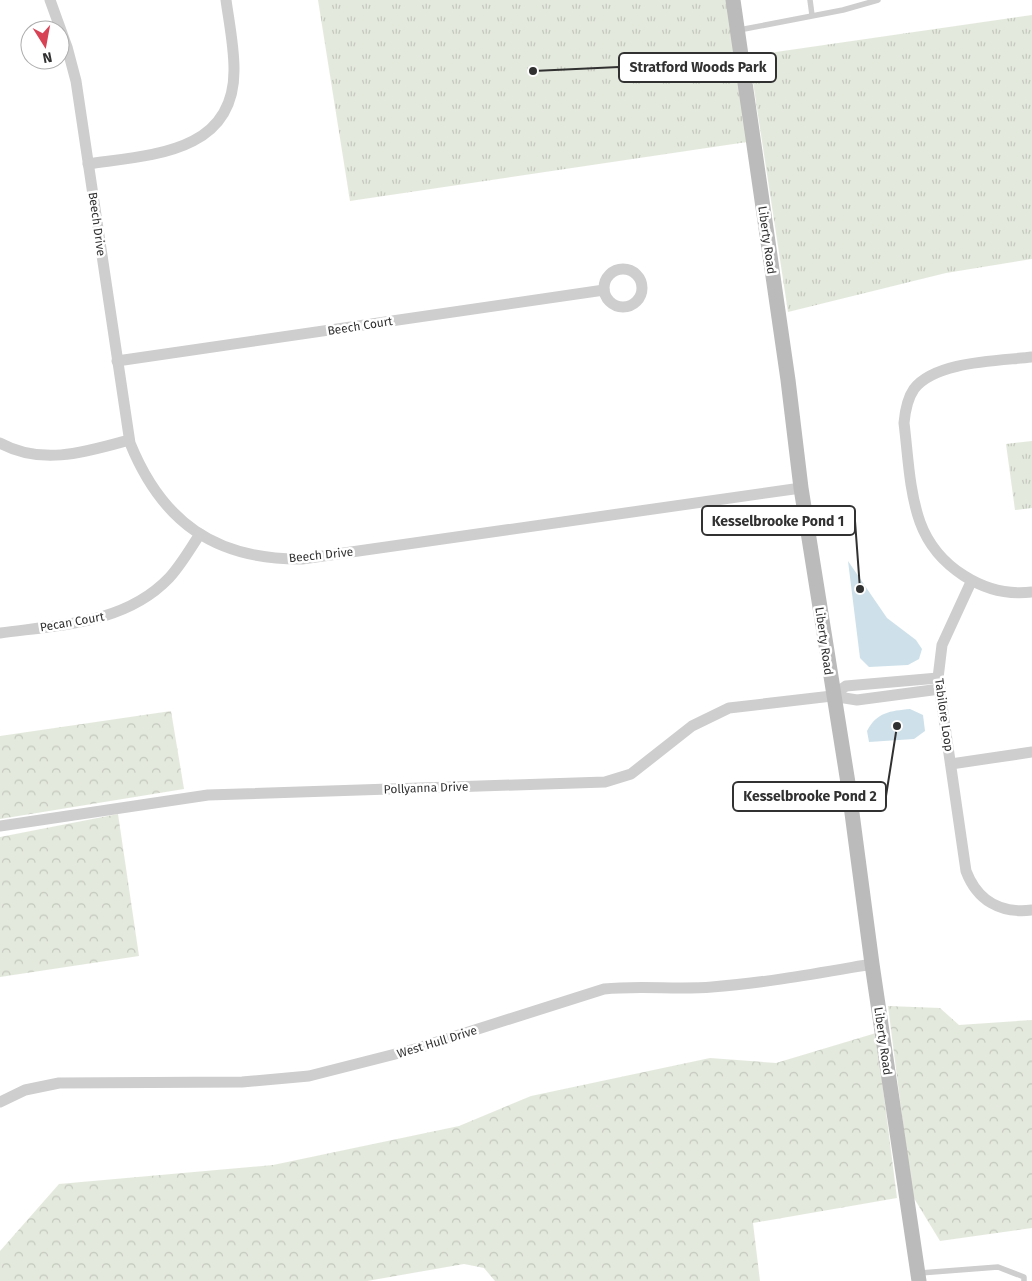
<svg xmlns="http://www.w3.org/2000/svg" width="1032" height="1281" font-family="'Fira Sans',sans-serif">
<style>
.grass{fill:url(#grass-tufts)}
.forest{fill:url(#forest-crowns)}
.water{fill:#cee1ea}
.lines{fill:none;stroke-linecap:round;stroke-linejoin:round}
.lane{stroke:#cecece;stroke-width:5.5}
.street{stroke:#cecece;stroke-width:11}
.secondary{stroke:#bbb;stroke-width:15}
.labels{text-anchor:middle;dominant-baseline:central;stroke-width:5;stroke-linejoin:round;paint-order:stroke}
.street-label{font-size:12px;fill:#313131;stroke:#fff}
.leader{fill:none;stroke:#313131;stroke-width:2}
.callout-dot{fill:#313131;stroke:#fff;stroke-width:2}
.callout{fill:#fff;stroke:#313131;stroke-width:2}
.callout-label{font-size:14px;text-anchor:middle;font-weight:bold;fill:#313131}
</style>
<defs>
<pattern id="grass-tufts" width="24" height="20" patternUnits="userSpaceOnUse" patternTransform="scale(1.25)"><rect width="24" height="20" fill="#e4e9dd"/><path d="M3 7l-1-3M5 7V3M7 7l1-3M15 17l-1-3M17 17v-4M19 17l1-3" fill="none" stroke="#c4c8be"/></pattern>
<pattern id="forest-crowns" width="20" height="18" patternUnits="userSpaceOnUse" patternTransform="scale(1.25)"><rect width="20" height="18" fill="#e4e9dd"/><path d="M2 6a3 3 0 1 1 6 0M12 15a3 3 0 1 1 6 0" fill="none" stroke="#c4c8be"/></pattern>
</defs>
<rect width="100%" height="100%" fill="#fff"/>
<!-- grass -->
<g class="grass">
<polygon points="318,0 727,0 747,142 350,201"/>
<polygon points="1032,15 1032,259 946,273 788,312 749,56"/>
<polygon points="1032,441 1032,508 1015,510 1006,444"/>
</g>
<!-- forest -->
<g class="forest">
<polygon points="171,711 184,789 0,819 0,736"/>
<polygon points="118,814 139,956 0,977 0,837"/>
<polygon points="888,1006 940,1008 959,1025 1032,1020 1032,1228 940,1241 912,1195"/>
<polygon points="876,1033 897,1198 753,1223 760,1281 495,1281 484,1268 464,1264 367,1281 0,1281 0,1251 59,1184 273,1165 459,1126 531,1096 710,1058 776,1063"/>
</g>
<!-- water -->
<g class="water">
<polygon points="848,561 887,618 916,640 922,649 919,659 908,665 869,667 860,658"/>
<path d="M910,709L923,715L925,731L914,739L869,742L867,731C877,712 890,711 910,709Z"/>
</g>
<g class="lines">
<!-- lane -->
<g class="lane">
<polyline points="810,0 812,15"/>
<polyline points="739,30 843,10 878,0"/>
<polyline points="920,1273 998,1267 1024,1277 1024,1281"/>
</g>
<!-- street -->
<g class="street">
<path d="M50,0L67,47L76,81L130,443C162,522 215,560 302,559L801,488"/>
<path d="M88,164C149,155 235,154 234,69C234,46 229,22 226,0"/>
<circle cx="623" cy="288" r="19"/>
<path d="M1032,357C999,361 935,361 914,389C907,399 905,412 904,423C908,455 909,491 920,522C936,566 984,598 1032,592"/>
<polyline points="117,361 604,290"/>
<path d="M0,443C42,466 86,452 129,440"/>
<path d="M971,582L942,645L938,678L966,871C977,900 1000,914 1032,910"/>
<path d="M0,633C59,625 125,624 169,578C181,565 190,549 200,534"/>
<polyline points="832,696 846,686 938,678"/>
<polyline points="951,764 1032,752"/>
<polyline points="0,826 208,795 605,782 631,774 692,726 729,708 832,696 857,700 940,689"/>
<path d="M0,1102L25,1090L59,1083L242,1082L309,1076L415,1049L604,989C640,985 676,990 712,987C765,983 819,973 872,964"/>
</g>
<!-- secondary -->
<polyline class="secondary" points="733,0 788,380 801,488 848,783 872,964 919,1281"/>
</g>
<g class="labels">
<!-- street labels -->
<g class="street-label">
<text transform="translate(97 224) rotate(82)">Beech Drive</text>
<text transform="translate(767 240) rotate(82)">Liberty Road</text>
<text transform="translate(360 326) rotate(-9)">Beech Court</text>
<text transform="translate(321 555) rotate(-6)">Beech Drive</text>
<text transform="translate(72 622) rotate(-10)">Pecan Court</text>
<text transform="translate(824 641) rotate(82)">Liberty Road</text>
<text transform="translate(944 715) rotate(82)">Tabilore Loop</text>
<text transform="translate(426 788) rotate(-2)">Pollyanna Drive</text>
<text transform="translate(883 1041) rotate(82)">Liberty Road</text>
<text transform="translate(437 1042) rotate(-17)">West Hull Drive</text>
</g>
</g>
<!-- callouts -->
<path class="leader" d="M533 71L619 67M860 589L855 521M897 726L886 796"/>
<g class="callout-dot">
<circle cx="533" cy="71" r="5"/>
<circle cx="860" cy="589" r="5"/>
<circle cx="897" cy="726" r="5"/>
</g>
<g class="callout">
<rect x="619" y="53" width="157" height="29" rx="5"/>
<rect x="702" y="506" width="153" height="29" rx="5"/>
<rect x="733" y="782" width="153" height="29" rx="5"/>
</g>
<g class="callout-label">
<text x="698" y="72">Stratford Woods Park</text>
<text x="778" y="526">Kesselbrooke Pond 1</text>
<text x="810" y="801">Kesselbrooke Pond 2</text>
</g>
<!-- north arrow -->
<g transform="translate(45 45) rotate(169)"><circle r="24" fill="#ffffff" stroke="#adadad"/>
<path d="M0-4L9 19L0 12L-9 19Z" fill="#d74355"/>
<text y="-8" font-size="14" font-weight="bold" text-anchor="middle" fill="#313131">N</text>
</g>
</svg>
